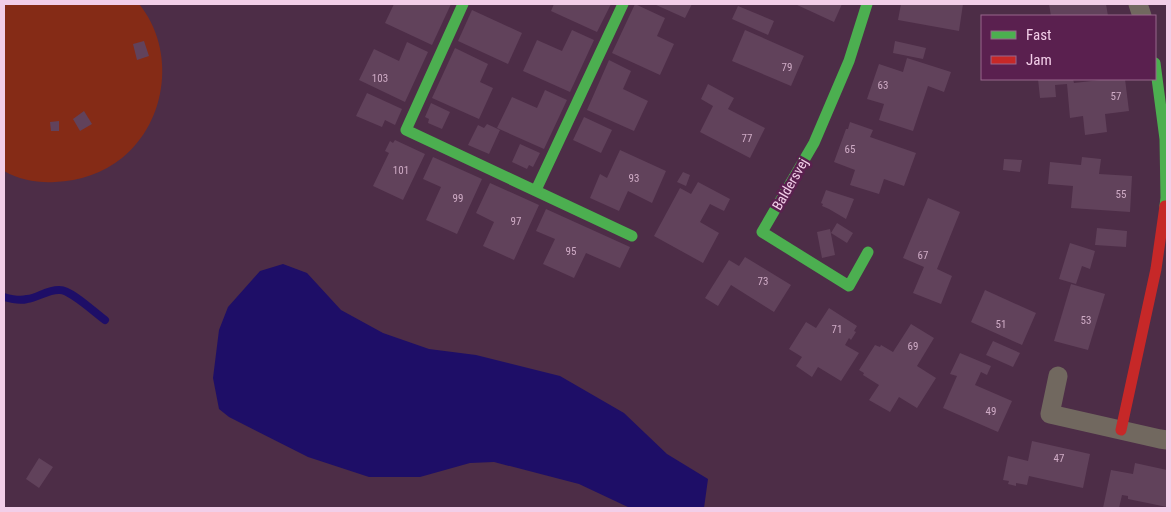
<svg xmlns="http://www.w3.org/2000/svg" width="1171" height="512" font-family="'Roboto Condensed',sans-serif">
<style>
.green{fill:#852b16}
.water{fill:#1e0e67}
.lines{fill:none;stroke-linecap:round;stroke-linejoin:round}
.stream{stroke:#1e0e67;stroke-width:8}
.building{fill:#61425b}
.street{stroke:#71685f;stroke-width:19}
.fast{stroke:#4caf50;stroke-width:11}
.jam{stroke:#c62828;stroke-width:11}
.labels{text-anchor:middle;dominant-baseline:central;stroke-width:5;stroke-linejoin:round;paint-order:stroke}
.number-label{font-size:11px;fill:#ceabc5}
.street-label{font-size:14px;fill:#f2cee8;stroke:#5a204f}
</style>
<rect width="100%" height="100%" fill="#4d2d47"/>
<!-- green -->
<path class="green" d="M4,4H139C176,49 168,121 122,158C103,173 80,181 55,182C38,183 19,180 4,171Z"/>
<!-- water -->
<polygon class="water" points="283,264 307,273 341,310 383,333 429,349 476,355 560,376 624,413 667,454 708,479 704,508 630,508 579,484 494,462 470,463 420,477 369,477 308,457 229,417 219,409 213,378 219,330 228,307 260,271"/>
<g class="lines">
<!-- stream -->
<path class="stream" d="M4,297C11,299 19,301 27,299C38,298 48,289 60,290C71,290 95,313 105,320"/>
</g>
<!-- building -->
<g class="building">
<polygon points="394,4 451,4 432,45 385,23"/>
<polygon points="554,4 611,4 597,32 551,11"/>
<polygon points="635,4 665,18 657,36 674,44 660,75 612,53"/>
<polygon points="654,4 692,4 685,18"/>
<polygon points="795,4 842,4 834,22"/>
<polygon points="901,4 963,4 959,31 898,20"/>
<polygon points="1049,4 1106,4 1108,16 1051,16"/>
<polygon points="738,6 774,21 768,35 732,19"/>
<polygon points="472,10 522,33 508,64 458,41"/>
<polygon points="572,30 594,40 570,92 523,71 537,40 562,51"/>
<polygon points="745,30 804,56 791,86 732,61"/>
<polygon points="144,41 149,56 137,60 133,44"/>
<polygon points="895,41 926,48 923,59 893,53"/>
<polygon points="407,42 428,52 405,102 359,80 374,49 399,61"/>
<polygon points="455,48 488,64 480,82 493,88 479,119 432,98"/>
<polygon points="907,58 951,72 944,92 928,86 913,131 879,120 884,104 867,99 879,64 903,72"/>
<polygon points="609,60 631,71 623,89 648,101 634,131 587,110"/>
<polygon points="1038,79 1073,79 1074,83 1109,79 1125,79 1129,111 1105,114 1107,132 1085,135 1083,116 1070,118 1067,84 1055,85 1056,97 1040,98"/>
<polygon points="708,84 734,98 728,109 765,128 750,158 700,132 713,106 701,99"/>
<polygon points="545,90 567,100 544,149 497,128 512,97 537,108"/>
<polygon points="367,93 402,109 395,125 385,120 382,127 356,116"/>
<polygon points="431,103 450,112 442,129 428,123 429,119 425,117"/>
<polygon points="84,111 92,124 80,131 73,119"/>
<polygon points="584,117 612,130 601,153 573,140"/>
<polygon points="59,121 59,131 51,131 50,122"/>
<polygon points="850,122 873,130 870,137 916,153 904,186 884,179 879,194 850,185 855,170 834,162 846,129 848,129"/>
<polygon points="487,124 500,130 489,154 468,145 478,125 484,128"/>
<polygon points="395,140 425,154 403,200 373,186 389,153 385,151 390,141 393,143"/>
<polygon points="520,144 540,153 533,167 529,165 527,169 512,162"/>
<polygon points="620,150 666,171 652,203 628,191 619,211 590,198 600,174 607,178"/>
<polygon points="433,157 482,179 457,234 426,220 441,187 423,179"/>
<polygon points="1082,157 1101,159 1099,174 1132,176 1130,212 1071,208 1073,186 1048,184 1050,162 1081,165"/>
<polygon points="1004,159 1022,160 1020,172 1003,170"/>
<polygon points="683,172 690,175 686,186 677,182"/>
<polygon points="698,182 730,199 724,211 710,204 700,222 719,233 703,263 654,236 680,188 691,194"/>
<polygon points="490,183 539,205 514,260 483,246 494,222 476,213"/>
<polygon points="826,190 854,199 846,219 829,209 822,206 823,204 821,203"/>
<polygon points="928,198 960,212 937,269 952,276 941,304 913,293 924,267 903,258"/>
<polygon points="546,209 630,247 620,268 586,253 574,278 543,264 555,239 536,231"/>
<polygon points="837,223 853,233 847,243 831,233"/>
<polygon points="1097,228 1127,231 1126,247 1095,245"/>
<polygon points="830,229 835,255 822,258 817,232"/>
<polygon points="1070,243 1095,251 1090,269 1082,266 1076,284 1059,279"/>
<polygon points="745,257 791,285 774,312 731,285 718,306 705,298 729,260 739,266"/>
<polygon points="1071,284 1105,294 1088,350 1054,341"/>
<polygon points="985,290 1036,313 1022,345 971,322"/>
<polygon points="829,308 857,326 854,331 856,332 851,340 849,338 845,345 859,353 841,381 818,367 812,377 796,366 802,357 789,349 806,322 816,328"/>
<polygon points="911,324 934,338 917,366 936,378 917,408 899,397 890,412 869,400 879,385 863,375 864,373 859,370 875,345 880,347 881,345 893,352"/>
<polygon points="993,341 1020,353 1013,367 986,355"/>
<polygon points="960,353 991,366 987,375 981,372 975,385 1012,401 998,432 943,408 957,376 950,374"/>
<polygon points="1032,441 1090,454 1083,488 1029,476 1027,485 1016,483 1016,486 1008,484 1009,481 1003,480 1008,456 1028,461"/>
<polygon points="39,458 53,467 39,488 26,479"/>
<polygon points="1135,463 1167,470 1167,507 1128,499 1128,496 1122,495 1119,508 1103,508 1111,470 1133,474"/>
</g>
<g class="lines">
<!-- street -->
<g class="street">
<polyline points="1138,4 1142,16"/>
<polyline points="1058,376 1050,414 1160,439 1167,440"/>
</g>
<!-- fast -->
<g class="fast">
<polyline points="463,4 406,130 632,236"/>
<polyline points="867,4 849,61 814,143 762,232 849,286 868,252"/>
<polyline points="1155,63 1165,139 1166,198 1165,206"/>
<polyline points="536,190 623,4"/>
</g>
<!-- jam -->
<polyline class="jam" points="1121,430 1156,269 1165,206"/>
</g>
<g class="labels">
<!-- number labels -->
<g class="number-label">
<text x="787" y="67">79</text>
<text x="380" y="78">103</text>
<text x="883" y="85">63</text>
<text x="1116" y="96">57</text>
<text x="747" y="138">77</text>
<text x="850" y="149">65</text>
<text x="401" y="170">101</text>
<text x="634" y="178">93</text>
<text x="1121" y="194">55</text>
<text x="458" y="198">99</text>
<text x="516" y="221">97</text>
<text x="571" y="251">95</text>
<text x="923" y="255">67</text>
<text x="763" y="281">73</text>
<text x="1086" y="320">53</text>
<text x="1001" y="324">51</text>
<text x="837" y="329">71</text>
<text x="913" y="346">69</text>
<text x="991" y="411">49</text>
<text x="1059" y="458">47</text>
</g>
<!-- street labels -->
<g class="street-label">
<text transform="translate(790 184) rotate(-60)">Baldersvej</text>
</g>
</g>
<!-- border -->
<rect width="1171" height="512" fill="none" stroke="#f2cee8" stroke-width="10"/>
<!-- legend -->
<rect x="981" y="15" width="175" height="65" fill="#5a204f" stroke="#97668c"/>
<rect x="991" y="31" width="25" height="8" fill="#4caf50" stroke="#97668c"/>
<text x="1026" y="40" font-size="15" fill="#f2cee8">Fast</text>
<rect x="991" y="56" width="25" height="8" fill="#c62828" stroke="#97668c"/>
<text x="1026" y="65" font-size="15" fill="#f2cee8">Jam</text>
</svg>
